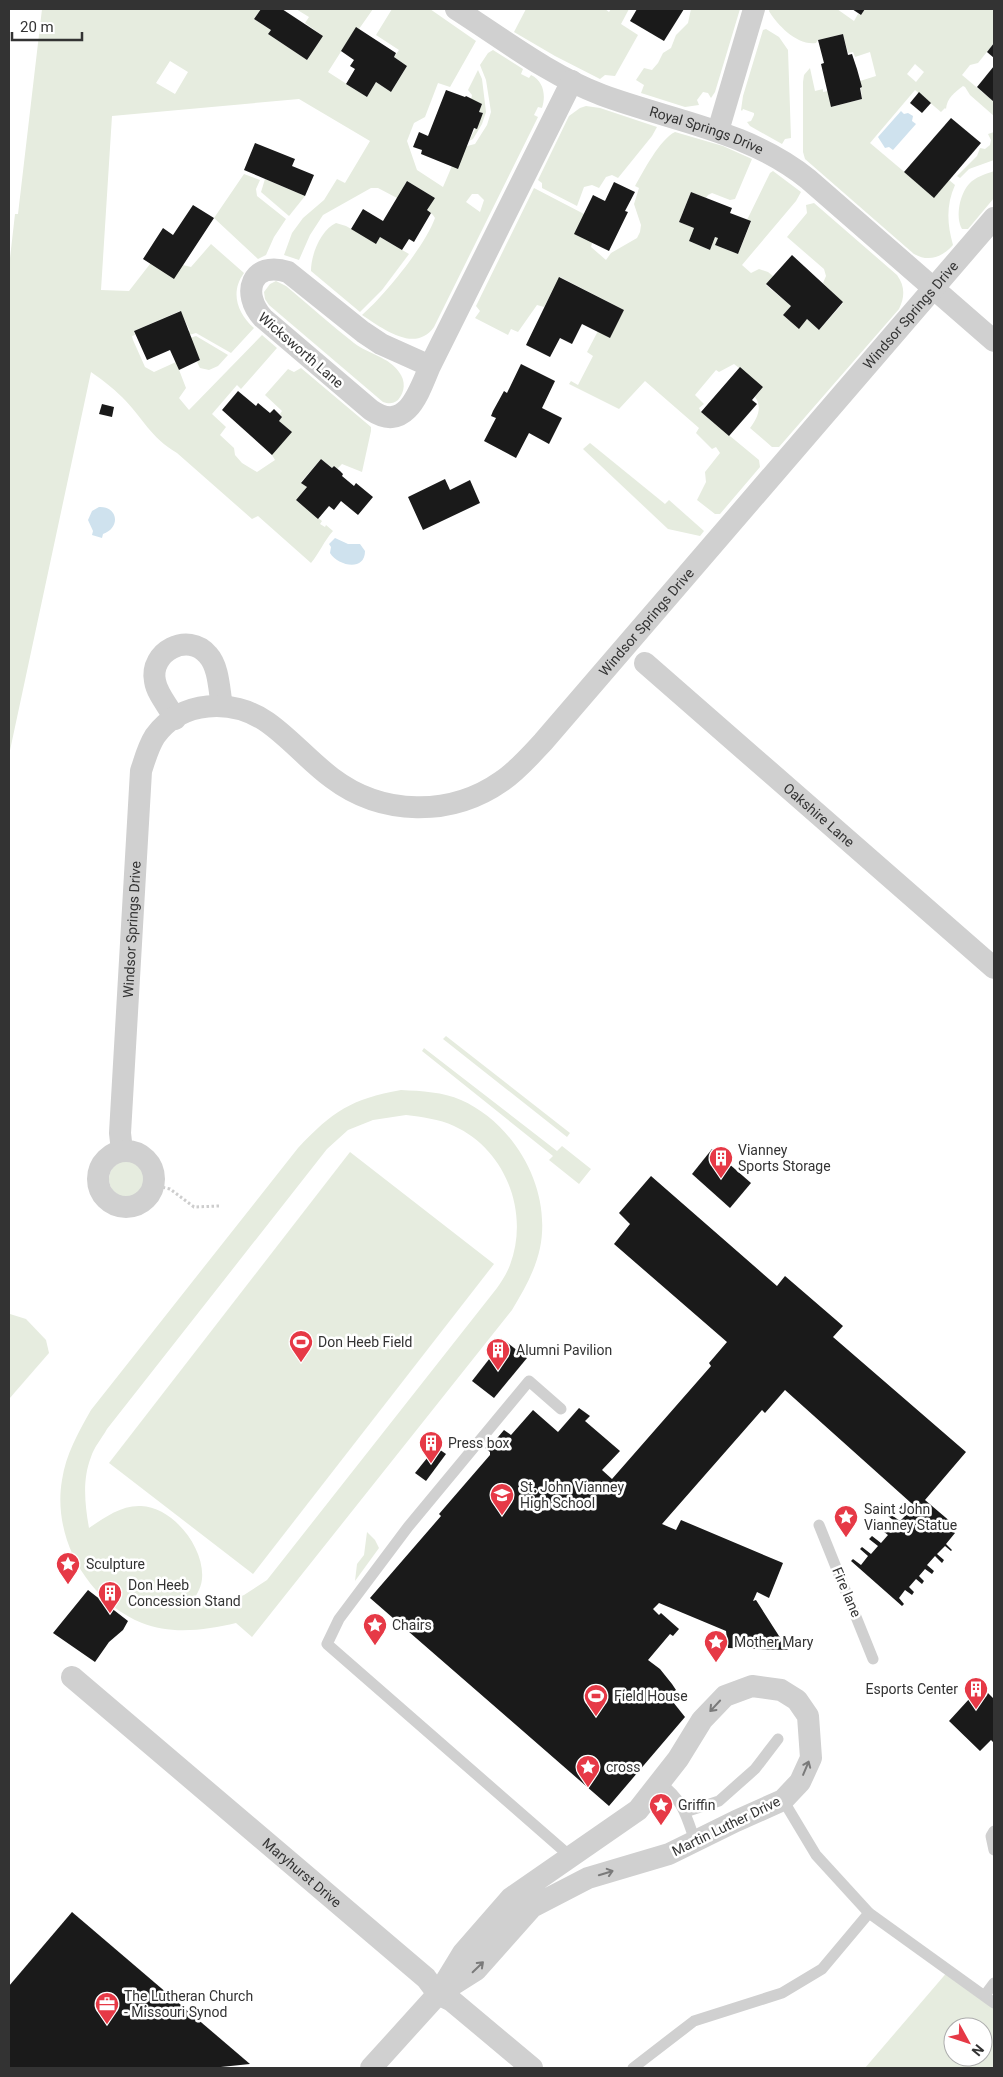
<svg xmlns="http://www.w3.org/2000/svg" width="1003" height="2077" font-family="Roboto,sans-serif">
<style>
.green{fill:#e6ecdf;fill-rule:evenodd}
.water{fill:#cfe2ee}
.building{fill:#1a1a1a}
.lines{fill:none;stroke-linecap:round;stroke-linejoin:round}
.path{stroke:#cdcdcd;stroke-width:3;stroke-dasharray:2.5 2.5;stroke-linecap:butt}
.lane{stroke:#d0d0d0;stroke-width:11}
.street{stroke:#d0d0d0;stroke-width:22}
.oneway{stroke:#7a7a7a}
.labels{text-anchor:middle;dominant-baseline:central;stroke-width:5;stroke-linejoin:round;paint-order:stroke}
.street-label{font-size:14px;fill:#333;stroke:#fff}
.poi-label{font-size:14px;fill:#333;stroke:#fff;text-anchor:start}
</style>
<rect width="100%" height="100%" fill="#fff"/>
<!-- green -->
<g class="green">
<path d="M42,9H261L254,19L271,30L268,34L307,60L323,36L305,23L309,17L296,9H373L359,29L356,28L328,72L367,97L376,82L391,92L407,66L394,57L399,50L376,35L392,9H430L476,41L450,87L438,83L425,117L414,123L407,141L417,170L443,187L452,166L467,146L475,144L487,125L491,112L486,80L480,65L488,53L493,50L523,69L521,74L529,78L531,75C544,81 546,96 542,108L538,107L534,115L538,117L434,327C415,354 382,328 362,315C384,296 425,246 435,218L433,215L427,210L435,198L407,181L397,198L378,188H371L323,215L310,235L299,260L284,255L292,233L303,218L324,200L337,179L345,183L370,141L299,99L112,116L101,290L129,291L150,264L183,265L191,267L211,244L244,273C230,292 237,313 254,328L231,353L196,333L189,335L188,332L190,331L180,311L134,331L135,335L132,336L133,340L145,367L154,372L176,362L186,388L179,398L189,410L262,335L277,348L241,389L237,385L212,414L226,427L220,435L234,448L235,455L242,463L257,472L275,460L272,455L279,421L282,417L280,414L282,411L265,395L288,369L294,372L301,368L371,427V431L362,472L342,464L337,469L334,466L332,468L321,459L301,482L307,487L296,500L322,521L320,524L325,527L326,525L333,531C324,541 320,552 311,563L258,516L252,519L177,453C151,438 142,417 122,397C113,388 101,379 91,372L9,755V267L15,214H18ZM170,61L188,72L175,94L156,83ZM472,194H478L484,200L480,212L466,202Z"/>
<polygon points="526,9 605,9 609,12 611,9 629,9 621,24 638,35 615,76 605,75 600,79 555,56 514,32"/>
<polygon points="691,9 740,9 715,92 711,98 708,93 703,92 697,100 699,105 685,107 641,93 644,85 636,80 644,68 652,70 658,63 663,53 671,48 676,35 688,23"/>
<path d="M770,9H837L854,21L858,14L861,15L865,9H994V43L978,63L970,65L962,75L994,102V116L970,95L965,87L963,86C954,93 947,98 946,109L945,108L941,112L915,90L870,143L934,197L949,180L955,185C946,205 947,224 953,245C943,256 930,263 914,254L805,159L803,152V82L804,75L810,68L815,91L823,89V92L828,91L832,107L862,99L860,81L876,76L870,52L855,57L853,52L848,53L843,34L818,40L816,43C798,46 778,26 769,11ZM915,64L924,72L916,82L907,74Z"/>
<polygon points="766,29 779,37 788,50 791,138 785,139 782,144 750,126 747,122 751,121 754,115 754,113 743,109 742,111 741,110 743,96 763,30"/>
<polygon points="478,70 482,79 486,112 482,124 473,139 469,141 483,113 479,112 482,104 471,100 472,95 468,90"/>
<polygon points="586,106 600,108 657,127 652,136 618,178 612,175 606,177 599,188 592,185 584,187 577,206 542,188 542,183 538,180 569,116 580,108"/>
<path d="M675,132L723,146L752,159L735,199L730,200L712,193L708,195L706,198L691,192L679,222L694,228L689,241L710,250L715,237L718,238L715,245L738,254L751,222L747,220L770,173L773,171L801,192L796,201L742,265L751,273L759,269L768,272L773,276L766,285L791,306L783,315L799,328L807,319L819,330L843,303L823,283L826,276L824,269L787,237L807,213L806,205L814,203L897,275C905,286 905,297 899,309L779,447H772L750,428C757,418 763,408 755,397L763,387L734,364L719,372L716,370L695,395L704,404L699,408L701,412L759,460L760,467L720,514H715L697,500L706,482L705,472L720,453L716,447L712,449L696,433L699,428L645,381L619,409L569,384L571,381L578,385L593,356L587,352L598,331L610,337L624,310L560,277L544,307L537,305L518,332L511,329L508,335L475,318L480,311L476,306L534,188L584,214L592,243L591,247L606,260L611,253L637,238L640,232L641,225L634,204L639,188L635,186C643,172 660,139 675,132Z"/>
<polygon points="994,132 994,160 969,169 960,178 957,176 977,156 980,148 985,149 990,145 991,140 988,134"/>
<path d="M994,171V198L968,229H962C955,216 960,194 969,184C975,177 986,174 994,171Z"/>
<polygon points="244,174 260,180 256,189 257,196 286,219 274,237 266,255 258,259 214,218"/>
<polygon points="265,179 305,196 289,216 261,192"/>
<path d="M336,223L346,226L376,243L380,237L409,254L382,290L360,312L311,271C311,254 321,230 336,223Z"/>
<path d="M276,281L286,286C309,305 331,325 354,343C368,354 389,357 399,372C406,381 405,392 398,400C393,404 389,404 383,402L269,305L265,299L264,292L270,284Z"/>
<polygon points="196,336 228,355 218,366 209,370 200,368 197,362 200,360 190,338"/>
<polygon points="590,443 665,504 669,500 704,531 700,536 668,529 583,449"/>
<polygon points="446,1036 570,1133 567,1137 443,1039"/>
<polygon points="424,1048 557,1151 562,1146 591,1169 579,1184 549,1160 553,1156 422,1051"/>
<path d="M401,1090C422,1091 443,1092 461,1100C515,1124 552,1189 540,1248C535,1271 524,1290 512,1310L252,1637L236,1623C207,1630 171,1635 142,1623C88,1601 52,1538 62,1480C66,1454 78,1433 91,1410L298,1148C333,1111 351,1099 401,1090ZM406,1115C422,1117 439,1119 454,1126C505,1149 530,1212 510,1265C507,1273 502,1281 497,1288L267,1580L244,1595L227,1602L190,1607C194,1598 201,1590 202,1579C205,1548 173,1507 141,1506C121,1505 104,1518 89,1528C85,1505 82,1480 91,1457C94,1447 102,1438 107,1429L327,1149L348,1130L373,1120Z"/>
<polygon points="350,1152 494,1264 253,1574 109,1463"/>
<circle cx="127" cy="1179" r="18"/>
<polygon points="10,1314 26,1319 46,1340 49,1353 9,1399 9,1315"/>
<polygon points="367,1532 375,1540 379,1548 355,1581 357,1564 364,1555"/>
<path d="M949,1970L994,2009V2068H865ZM953,2027H983V2057H953Z"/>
</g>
<!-- water -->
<g class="water">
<polygon points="901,111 904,114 908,113 913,116 912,121 916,124 893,150 889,147 885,148 878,137"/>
<path d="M99,507C118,506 121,528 103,534L102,538L92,535L93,531L88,520L92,511Z"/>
<path d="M335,538L348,544H360L365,551C365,572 338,566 330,553L331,547L329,544Z"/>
</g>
<!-- building -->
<g class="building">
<polygon points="261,9 282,9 323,36 307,60 268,34 271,30 254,19"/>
<polygon points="637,9 684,9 664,41 630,21"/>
<polygon points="852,9 865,9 861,15"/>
<polygon points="356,27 396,53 394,57 407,66 391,92 376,82 367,97 346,84 355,69 350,66 354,60 341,51"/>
<polygon points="843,34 848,55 852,54 857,69 862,87 860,88 862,99 831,107 821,64 824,63 818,40"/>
<polygon points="994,43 994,58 987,52"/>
<polygon points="994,66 994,102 977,87"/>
<polygon points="446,90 465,97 466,96 482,104 479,112 483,113 477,129 474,128 458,169 421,154 422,150 413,147 419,132 428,136"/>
<polygon points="919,92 931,103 922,113 910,103"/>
<polygon points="951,118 981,143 934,198 904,172"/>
<polygon points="255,143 295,159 292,166 314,175 305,196 244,170"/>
<polygon points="407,181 435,198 427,210 431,213 414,242 409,239 402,250 380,237 376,244 351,229 363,209 383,221"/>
<polygon points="614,182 635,192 625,211 628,212 609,251 574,234 593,195 605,201"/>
<polygon points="691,192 732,208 730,213 751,221 738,254 715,245 718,238 715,237 710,250 689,241 694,228 679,222"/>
<polygon points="193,205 214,218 174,279 143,259 163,228 173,235"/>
<polygon points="792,255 843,302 819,330 807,319 799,329 783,315 791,306 766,284"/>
<polygon points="559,277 624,310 610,338 582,324 572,344 560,338 550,357 526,345"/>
<polygon points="181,311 200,360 179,370 170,350 147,360 134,331"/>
<polygon points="521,364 555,381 542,408 562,418 549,444 529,433 516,458 484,441 496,418 491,416 493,411 504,391 507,393"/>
<polygon points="740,367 763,387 752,400 757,404 729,436 701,412"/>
<polygon points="238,391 256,406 258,403 270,413 274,409 282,417 279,421 292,432 272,455 222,410"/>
<polygon points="102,404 114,407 112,417 99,414"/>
<polygon points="321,459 332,468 334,466 340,471 343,474 342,476 354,486 356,483 373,497 358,515 341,501 334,510 329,506 318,519 296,500 307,487 301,483"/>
<polygon points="445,479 450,490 470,480 480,503 423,530 408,497"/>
<polygon points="712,1149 751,1183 730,1208 692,1174"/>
<polygon points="651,1176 777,1286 785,1276 843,1326 833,1337 966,1452 925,1500 952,1523 948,1528 955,1533 946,1544 952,1550 951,1551 945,1546 937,1554 944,1560 942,1563 935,1556 927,1565 934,1571 932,1574 925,1569 919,1576 924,1581 922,1584 916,1579 909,1587 914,1592 912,1595 905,1590 899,1598 904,1604 902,1606 851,1561 853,1559 861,1565 868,1556 860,1549 862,1547 871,1554 878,1546 869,1539 872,1536 881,1543 888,1535 879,1528 881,1525 891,1533 898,1524 888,1516 890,1514 900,1521 907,1514 899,1509 902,1505 917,1514 920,1511 785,1390 765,1413 762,1410 662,1524 676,1530 681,1520 783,1563 769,1598 757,1592 753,1601 756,1600 788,1650 728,1648 726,1631 659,1603 653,1609 659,1615 661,1613 679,1629 673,1636 670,1634 648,1660 660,1669 672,1684 676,1690 669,1697 685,1717 609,1806 370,1598 441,1516 439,1514 490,1455 490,1452 485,1448 491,1441 493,1443 504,1430 511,1435 533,1410 558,1432 579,1408 590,1416 585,1421 620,1451 602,1470 612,1479 711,1366 709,1363 727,1342 614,1244 630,1224 619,1213"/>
<polygon points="504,1340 527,1358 494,1398 472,1381"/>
<polygon points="436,1447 446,1454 426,1481 415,1473"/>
<polygon points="88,1590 128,1621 123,1630 109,1642 95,1662 53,1633"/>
<polygon points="981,1686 994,1699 994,1743 991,1740 980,1751 949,1721"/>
<polygon points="72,1912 250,2064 211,2068 9,2068 9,1986"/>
</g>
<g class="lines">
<!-- path -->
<polyline class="path" points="153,1185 170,1189 194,1207 219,1206"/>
<!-- lane -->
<g class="lane">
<polyline points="561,1409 529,1381 408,1527 339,1619 327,1644 571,1857"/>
<polyline points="819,1525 873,1659"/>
<path d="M660,1783C683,1800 686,1815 695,1841"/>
<polyline points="783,1800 816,1855 869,1913 994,2003"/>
<polyline points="685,1812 719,1801 755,1769 778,1739"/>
<polyline points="994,1831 991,1836 994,1850"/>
<polyline points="985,1995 994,1983"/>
<polyline points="633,2068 694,2021 782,1993 822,1969 869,1913"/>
</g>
<!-- street -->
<g class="street">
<path id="s1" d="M456,9C503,39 549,75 602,95C672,121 749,131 808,179L994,341"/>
<polyline points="718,131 754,9"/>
<path d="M430,366C419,392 406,434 371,410L263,318C240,293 252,260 288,272L363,332L381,344L430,366L572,81"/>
<path id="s2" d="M645,663L994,968"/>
<path d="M175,719C169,707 157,694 155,681C149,652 188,631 208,655C219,667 219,690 222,706"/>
<path id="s3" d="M122,1151L120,1133L141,771C145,759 148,747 155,736C181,700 232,698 267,722C290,738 309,761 332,778C382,816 451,817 502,781C517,771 530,756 543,742L994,218"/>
<circle cx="126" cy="1179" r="28"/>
<path id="s4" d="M72,1677L426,1978L438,1994L452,2001L532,2068"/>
<polyline points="371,2068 438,1994 463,1953 511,1898 638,1810 678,1759 702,1720 725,1696 752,1686 781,1690 797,1700 808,1716 811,1758 800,1782 783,1800 736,1821 669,1854 588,1878 532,1907 476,1970 438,1994"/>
</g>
</g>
<!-- one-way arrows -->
<defs><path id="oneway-shaft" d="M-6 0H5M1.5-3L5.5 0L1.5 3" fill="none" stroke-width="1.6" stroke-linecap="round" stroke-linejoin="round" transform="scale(1.25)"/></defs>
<g class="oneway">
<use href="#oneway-shaft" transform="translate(715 1706) rotate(133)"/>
<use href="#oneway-shaft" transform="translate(806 1768) rotate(-67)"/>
<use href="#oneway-shaft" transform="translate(606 1873) rotate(-17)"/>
<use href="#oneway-shaft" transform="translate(478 1967) rotate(-44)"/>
</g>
<!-- icons -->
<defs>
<g id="building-pin" transform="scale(1.25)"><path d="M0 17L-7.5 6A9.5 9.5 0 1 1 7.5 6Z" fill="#e63946" stroke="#fff"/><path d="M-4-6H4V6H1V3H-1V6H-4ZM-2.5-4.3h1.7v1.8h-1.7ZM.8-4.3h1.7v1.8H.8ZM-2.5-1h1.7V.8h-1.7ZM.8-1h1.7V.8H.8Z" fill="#fff"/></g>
<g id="stadium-pin" transform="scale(1.25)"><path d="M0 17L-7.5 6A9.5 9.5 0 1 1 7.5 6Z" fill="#e63946" stroke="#fff"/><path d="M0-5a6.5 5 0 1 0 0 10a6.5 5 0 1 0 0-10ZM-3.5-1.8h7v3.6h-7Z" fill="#fff"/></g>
<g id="school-pin" transform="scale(1.25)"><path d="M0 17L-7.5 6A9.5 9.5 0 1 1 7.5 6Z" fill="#e63946" stroke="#fff"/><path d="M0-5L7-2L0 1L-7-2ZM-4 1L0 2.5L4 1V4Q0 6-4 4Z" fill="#fff"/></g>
<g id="sight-pin" transform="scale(1.25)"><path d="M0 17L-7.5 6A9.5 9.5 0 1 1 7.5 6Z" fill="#e63946" stroke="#fff"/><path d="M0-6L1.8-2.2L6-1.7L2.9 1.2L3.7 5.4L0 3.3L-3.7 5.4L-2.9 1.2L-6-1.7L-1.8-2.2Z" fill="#fff"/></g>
<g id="office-pin" transform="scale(1.25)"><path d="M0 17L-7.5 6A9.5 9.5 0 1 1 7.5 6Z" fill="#e63946" stroke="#fff"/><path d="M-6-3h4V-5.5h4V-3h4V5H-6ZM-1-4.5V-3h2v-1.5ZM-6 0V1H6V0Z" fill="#fff"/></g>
</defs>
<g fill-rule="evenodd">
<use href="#building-pin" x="721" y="1158"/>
<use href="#stadium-pin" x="301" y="1342"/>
<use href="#building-pin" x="498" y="1350"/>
<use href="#building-pin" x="431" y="1443"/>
<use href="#school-pin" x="502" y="1495"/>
<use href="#sight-pin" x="846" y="1517"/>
<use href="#sight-pin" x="68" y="1564"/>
<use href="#building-pin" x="110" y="1593"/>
<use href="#sight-pin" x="375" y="1625"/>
<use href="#sight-pin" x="716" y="1642"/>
<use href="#building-pin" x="976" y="1689"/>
<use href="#stadium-pin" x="596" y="1696"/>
<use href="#sight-pin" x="588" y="1767"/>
<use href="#sight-pin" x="661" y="1805"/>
<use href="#office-pin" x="107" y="2004"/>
</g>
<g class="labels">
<!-- street labels -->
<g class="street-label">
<text stroke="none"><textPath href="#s1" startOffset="280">Royal Springs Drive</textPath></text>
<text stroke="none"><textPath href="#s3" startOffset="1431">Windsor Springs Drive</textPath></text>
<text transform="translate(301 350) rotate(41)">Wicksworth Lane</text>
<text stroke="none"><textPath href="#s3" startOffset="1026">Windsor Springs Drive</textPath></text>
<text stroke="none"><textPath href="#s2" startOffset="231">Oakshire Lane</textPath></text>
<text stroke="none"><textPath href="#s3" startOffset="222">Windsor Springs Drive</textPath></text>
<text transform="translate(847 1592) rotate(67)">Fire lane</text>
<text transform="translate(726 1826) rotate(-26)">Martin Luther Drive</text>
<text stroke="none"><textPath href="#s4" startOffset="302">Maryhurst Drive</textPath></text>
</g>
<!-- poi labels -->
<g class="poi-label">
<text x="738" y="1150">Vianney<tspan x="738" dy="16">Sports Storage</tspan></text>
<text x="318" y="1342">Don Heeb Field</text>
<text x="516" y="1350">Alumni Pavilion</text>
<text x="448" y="1443">Press box</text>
<text x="520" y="1487">St. John Vianney<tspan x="520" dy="16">High School</tspan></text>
<text x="864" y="1509">Saint John<tspan x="864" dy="16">Vianney Statue</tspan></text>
<text x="86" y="1564">Sculpture</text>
<text x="128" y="1585">Don Heeb<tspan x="128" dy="16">Concession Stand</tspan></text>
<text x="392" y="1625">Chairs</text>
<text x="734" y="1642">Mother Mary</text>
<text x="958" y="1689" text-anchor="end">Esports Center</text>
<text x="614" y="1696">Field House</text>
<text x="606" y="1767">cross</text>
<text x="678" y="1805">Griffin</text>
<text x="124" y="1996">The Lutheran Church<tspan x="124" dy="16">- Missouri Synod</tspan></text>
</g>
</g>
<!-- border -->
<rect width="1003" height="2077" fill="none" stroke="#333333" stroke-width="20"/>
<!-- north arrow -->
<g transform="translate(968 2042) rotate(130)"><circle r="24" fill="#ffffff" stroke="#adadad"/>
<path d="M0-4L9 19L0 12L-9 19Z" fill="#e63946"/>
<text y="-8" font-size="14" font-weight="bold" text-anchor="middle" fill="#333333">N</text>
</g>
<!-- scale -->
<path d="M12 32v8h70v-8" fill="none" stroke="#333333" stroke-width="2.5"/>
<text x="20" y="32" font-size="15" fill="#333333" stroke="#ffffff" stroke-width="4" paint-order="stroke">20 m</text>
</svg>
